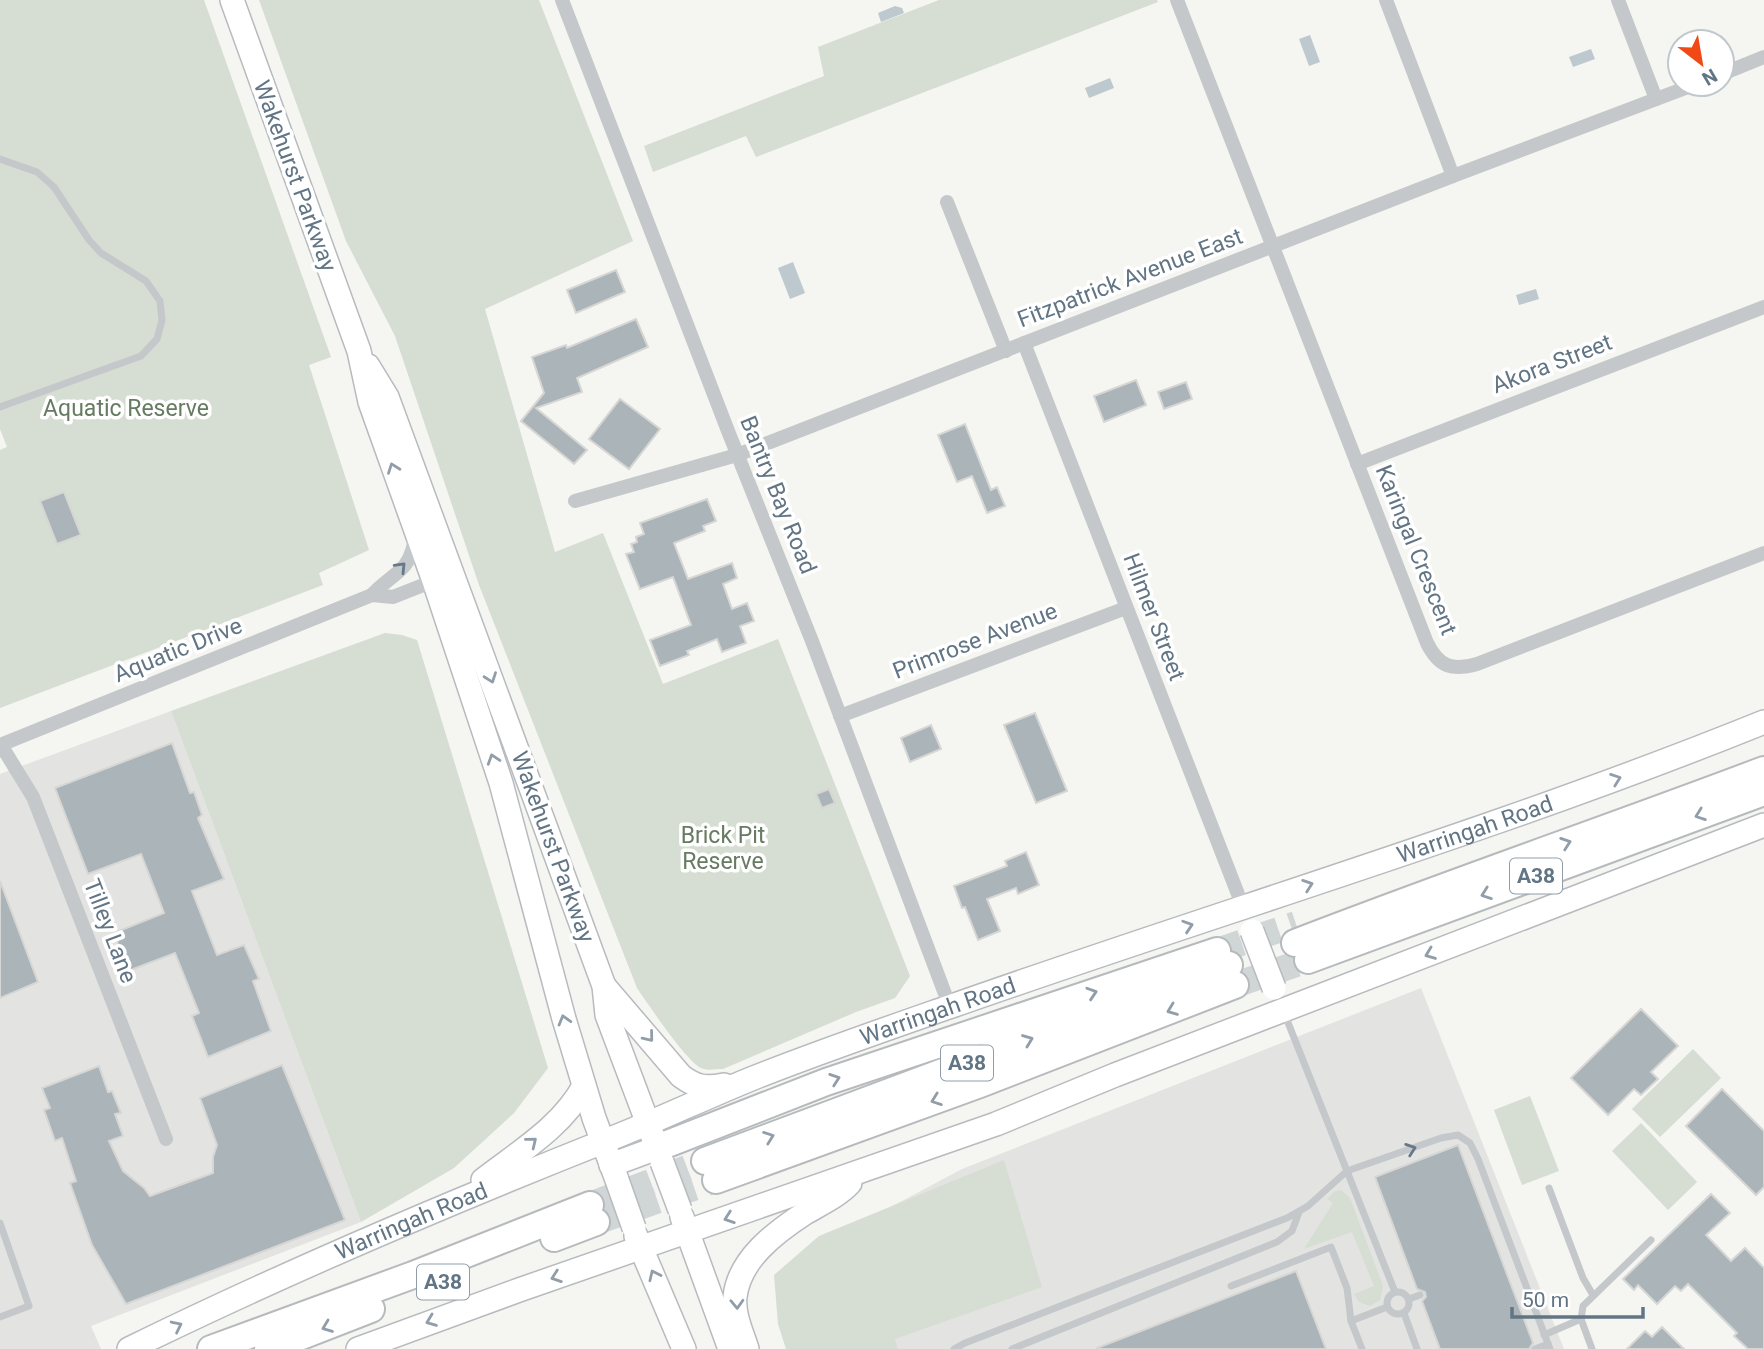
<svg xmlns="http://www.w3.org/2000/svg" width="1764" height="1349" font-family="Roboto,sans-serif">
<style>
.built{fill:#e3e4e2}
.green{fill:#d6ddd2}
.water{fill:#bdc9ce}
.building{fill:#abb4b9;stroke:#d6d6d4;stroke-width:2}
.lines{fill:none;stroke-linecap:round;stroke-linejoin:round}
.highway-tunnel{stroke:#d0d5d6;stroke-width:26;stroke-dasharray:26 13;stroke-linecap:butt}
.primary-casing{stroke:#b7bbbf;stroke-width:26}
.highway-casing{stroke:#b6babd;stroke-width:30}
.lane{stroke:#c4c8cb;stroke-width:7}
.street{stroke:#c4c8cb;stroke-width:14}
.primary{stroke:#fff;stroke-width:23}
.highway{stroke:#fff;stroke-width:26}
.primary-bridge-casing{stroke:#b7bbbf;stroke-width:26;stroke-linecap:butt}
.primary-bridge{stroke:#fff;stroke-width:23}
.oneway{stroke:#919eaa}
.oneway2{stroke:#677988}
.labels{text-anchor:middle;dominant-baseline:central;stroke-width:7;stroke-linejoin:round;paint-order:stroke}
.shield{fill:#fff;stroke:#919eaa;stroke-width:2}
.shield-label{font-size:21px;font-weight:bold;fill:#627585}
.street-label{font-size:23px;fill:#627585;stroke:#fff}
.park-label{font-size:23px;fill:#667b61;stroke:#fff}
</style>
<rect width="100%" height="100%" fill="#f5f5f1"/>
<!-- built -->
<g class="built">
<polygon points="171,711 361,1222 91,1326 101,1349 0,1349 0,774"/>
<polygon points="1421,988 1564,1349 898,1349 853,1227 962,1169"/>
</g>
<!-- green -->
<g class="green">
<polygon points="0,0 204,0 331,357 309,365 369,550 319,573 323,585 0,708 0,450 7,447 0,429"/>
<path d="M259,0H539L633,241L485,309L555,552L603,533L663,684L778,639L910,976L895,998L856,1012L723,1069C715,1069 707,1071 701,1068C686,1061 648,1004 637,988L479,585L395,336L346,241Z"/>
<polygon points="939,0 1157,0 1158,2 756,157 746,136 653,172 644,146 824,76 818,47"/>
<polygon points="385,633 402,635 417,640 548,1068 514,1113 454,1168 361,1222 171,711"/>
<polygon points="1693,1049 1721,1078 1660,1137 1632,1109"/>
<polygon points="1530,1096 1559,1171 1522,1185 1494,1110"/>
<polygon points="1641,1123 1697,1182 1668,1210 1612,1151"/>
<polygon points="1004,1160 1042,1287 895,1339 898,1349 786,1349 778,1324 774,1275 819,1236"/>
<polygon points="1341,1190 1350,1198 1383,1286 1380,1300 1370,1306 1359,1302 1354,1294 1374,1286 1352,1232 1304,1249 1333,1203 1327,1199 1335,1191"/>
</g>
<!-- water -->
<g class="water">
<polygon points="895,6 902,8 904,13 881,22 878,13"/>
<polygon points="1310,35 1320,62 1309,66 1299,39"/>
<polygon points="1591,49 1595,59 1573,67 1569,57"/>
<polygon points="1110,78 1114,88 1089,98 1085,88"/>
<polygon points="793,262 805,293 790,299 778,268"/>
<polygon points="1536,289 1539,299 1519,305 1516,295"/>
</g>
<!-- building -->
<g class="building">
<polygon points="616,270 625,292 576,313 567,290"/>
<polygon points="636,319 648,347 577,378 582,392 536,408 587,450 574,464 521,421 544,393 532,357 566,345 567,348"/>
<polygon points="1136,380 1146,405 1104,422 1094,396"/>
<polygon points="1186,382 1192,399 1164,409 1158,392"/>
<polygon points="620,399 660,429 629,469 589,439"/>
<polygon points="965,424 991,490 997,487 1005,506 987,513 972,476 957,482 938,435"/>
<polygon points="64,492 81,535 57,544 40,501"/>
<polygon points="707,499 716,521 703,526 705,531 674,543 688,579 732,563 737,578 723,584 732,609 747,603 754,621 740,626 746,643 722,652 717,639 687,651 689,655 660,666 650,640 691,625 673,577 640,589 626,554 634,552 631,544 637,542 636,537 644,534 640,523"/>
<polygon points="1035,713 1067,791 1036,803 1004,725"/>
<polygon points="931,725 941,749 910,762 901,738"/>
<polygon points="172,743 190,793 194,792 202,815 198,818 224,879 192,891 217,955 244,945 259,979 253,981 271,1031 208,1057 192,1016 199,1013 175,953 128,971 114,933 164,913 141,854 88,874 55,788"/>
<polygon points="829,789 835,803 822,808 816,794"/>
<polygon points="1026,852 1039,885 1018,894 1016,888 987,899 1000,931 978,940 965,907 962,908 954,886 1007,866 1005,861"/>
<polygon points="0,881 38,982 0,998"/>
<polygon points="1641,1009 1678,1046 1651,1072 1658,1079 1641,1095 1634,1089 1608,1115 1571,1078"/>
<polygon points="282,1065 345,1220 126,1304 92,1245 70,1183 76,1181 62,1138 55,1141 44,1110 50,1108 42,1088 99,1066 108,1092 112,1091 121,1113 115,1114 123,1136 109,1141 123,1171 144,1188 150,1196 213,1173 213,1157 217,1145 200,1098"/>
<polygon points="1722,1089 1764,1131 1764,1187 1756,1195 1686,1126"/>
<polygon points="1458,1145 1533,1343 1529,1349 1440,1349 1422,1301 1426,1297 1425,1292 1417,1289 1375,1177"/>
<polygon points="1711,1194 1730,1213 1706,1235 1731,1261 1745,1248 1764,1268 1764,1349 1748,1349 1734,1336 1737,1333 1688,1284 1681,1291 1675,1286 1657,1304 1638,1285 1634,1290 1623,1279"/>
<polygon points="1296,1271 1326,1349 1097,1349 1097,1348"/>
<polygon points="1662,1327 1684,1349 1627,1349 1645,1331 1652,1337"/>
</g>
<g class="lines">
<!-- highway-tunnel -->
<g class="highway-tunnel">
<polyline points="1217,951 1296,924"/>
<polyline points="1235,985 1308,960"/>
<polyline points="590,1205 705,1161"/>
<polyline points="596,1222 716,1180"/>
</g>
<!-- primary casing -->
<g class="primary-casing">
<g id="primary">
<polyline points="232,0 359,351 370,402 434,581 501,783 564,1019 594,1118 617,1180"/>
<polyline points="368,366 387,397 604,986 607,1015 653,1137"/>
<path d="M604,986L681,1076C696,1087 705,1089 724,1085"/>
<polyline points="611,1165 657,1148"/>
<path d="M483,1180C519,1152 562,1127 584,1086"/>
<polyline points="682,1217 730,1349"/>
<polyline points="636,1236 684,1349"/>
<path id="s1" d="M129,1349C284,1273 444,1205 605,1141C654,1122 702,1099 751,1079C816,1053 883,1030 949,1007C1221,911 1497,830 1764,722"/>
<polyline points="358,1349 519,1290 996,1124 1115,1075 1764,825"/>
<path d="M747,1349C742,1333 733,1314 735,1297C739,1259 776,1232 805,1213C820,1204 838,1196 850,1183"/>
</g>
</g>
<!-- highway casing -->
<g class="highway-casing">
<g id="highway">
<path d="M1295,943C1450,883 1608,829 1764,770"/>
<polyline points="1308,960 1764,792"/>
<polyline points="657,1148 826,1082 1217,951"/>
<polyline points="705,1161 1229,965"/>
<polyline points="716,1180 980,1084 1235,985"/>
<polyline points="554,1238 596,1222"/>
<polyline points="211,1349 413,1275 590,1205"/>
<polyline points="268,1349 371,1309"/>
</g>
</g>
<!-- lane -->
<g class="lane">
<polyline points="0,159 37,172 54,187 89,240 101,253 146,281 160,301 162,320 157,339 141,356 0,407"/>
<polyline points="1285,1015 1395,1292"/>
<polyline points="1549,1188 1583,1278 1593,1295"/>
<polyline points="0,1223 29,1306 0,1317"/>
<polyline points="1231,1286 1331,1247 1347,1288 1351,1321 1362,1349"/>
<circle cx="1398" cy="1303" r="11"/>
<polyline points="1409,1299 1420,1295"/>
<polyline points="1404,1313 1417,1349"/>
<polyline points="1351,1321 1387,1307"/>
<polyline points="1544,1335 1581,1319"/>
<polyline points="954,1349 965,1343 1287,1218 1308,1206 1347,1171 1441,1138 1458,1135 1470,1143 1478,1159 1550,1349"/>
<polyline points="1012,1349 1277,1242 1292,1231 1299,1212"/>
<polyline points="1535,1349 1548,1344"/>
<polyline points="1592,1349 1581,1319 1583,1306 1651,1240"/>
</g>
<!-- street -->
<g class="street">
<polyline points="562,0 728,431 812,641 950,1007"/>
<path d="M1177,0L1427,643C1439,667 1452,671 1477,664L1764,553"/>
<polyline points="1386,0 1453,176"/>
<polyline points="1618,0 1656,99"/>
<polyline points="1722,74 1764,57"/>
<polyline points="947,202 1006,351"/>
<polyline points="1024,343 1243,907"/>
<polyline points="1357,464 1764,307"/>
<polyline points="575,501 737,455 1453,176 1696,84"/>
<path d="M372,595C382,583 395,577 405,565C412,556 414,544 416,533"/>
<polyline points="840,716 1126,608"/>
<polyline points="0,745 372,595 393,597 441,578"/>
<polyline points="1,745 33,797 166,1139"/>
</g>
<!-- primary -->
<use href="#primary" class="primary"/>
<!-- highway -->
<use href="#highway" class="highway"/>
<!-- primary-bridge casing -->
<g class="primary-bridge-casing">
<g id="primary-bridge">
<polyline points="1252,931 1274,988"/>
<polyline points="662,1162 680,1210"/>
<polyline points="617,1180 634,1228"/>
</g>
</g>
<!-- primary-bridge -->
<use href="#primary-bridge" class="primary-bridge"/>
</g>
<!-- one-way arrows -->
<defs><path id="oneway-chevron" d="M-2-3.5L2.5 0L-2 3.5" fill="none" stroke-width="1.6" stroke-linecap="round" stroke-linejoin="round" transform="scale(1.75)"/></defs>
<g class="oneway">
<use href="#oneway-chevron" transform="translate(393 468) rotate(-110)"/>
<use href="#oneway-chevron" transform="translate(491 678) rotate(70)"/>
<use href="#oneway-chevron" transform="translate(493 759) rotate(-108)"/>
<use href="#oneway-chevron" transform="translate(1616 779) rotate(-20)"/>
<use href="#oneway-chevron" transform="translate(1700 815) rotate(160)"/>
<use href="#oneway-chevron" transform="translate(1566 843) rotate(-19)"/>
<use href="#oneway-chevron" transform="translate(1308 885) rotate(-19)"/>
<use href="#oneway-chevron" transform="translate(1486 894) rotate(160)"/>
<use href="#oneway-chevron" transform="translate(1188 926) rotate(-18)"/>
<use href="#oneway-chevron" transform="translate(1430 954) rotate(159)"/>
<use href="#oneway-chevron" transform="translate(1092 993) rotate(-18)"/>
<use href="#oneway-chevron" transform="translate(1172 1010) rotate(159)"/>
<use href="#oneway-chevron" transform="translate(564 1020) rotate(-106)"/>
<use href="#oneway-chevron" transform="translate(649 1037) rotate(51)"/>
<use href="#oneway-chevron" transform="translate(1028 1040) rotate(-21)"/>
<use href="#oneway-chevron" transform="translate(835 1079) rotate(-19)"/>
<use href="#oneway-chevron" transform="translate(936 1100) rotate(160)"/>
<use href="#oneway-chevron" transform="translate(769 1137) rotate(-20)"/>
<use href="#oneway-chevron" transform="translate(532 1142) rotate(-39)"/>
<use href="#oneway-chevron" transform="translate(729 1218) rotate(161)"/>
<use href="#oneway-chevron" transform="translate(654 1275) rotate(-115)"/>
<use href="#oneway-chevron" transform="translate(556 1277) rotate(161)"/>
<use href="#oneway-chevron" transform="translate(737 1304) rotate(88)"/>
<use href="#oneway-chevron" transform="translate(431 1321) rotate(159)"/>
<use href="#oneway-chevron" transform="translate(177 1326) rotate(-26)"/>
<use href="#oneway-chevron" transform="translate(327 1327) rotate(159)"/>
</g>
<g class="oneway2">
<use href="#oneway-chevron" transform="translate(401 567) rotate(-46)"/>
<use href="#oneway-chevron" transform="translate(1411 1149) rotate(-19)"/>
</g>
<g class="labels">
<!-- shield labels -->
<g class="shield">
<rect x="1510" y="858.5" width="52" height="35" rx="5"/>
<rect x="941" y="1045.5" width="52" height="35" rx="5"/>
<rect x="417" y="1264.5" width="52" height="35" rx="5"/>
</g>
<g class="shield-label">
<text x="1536" y="876">A38</text>
<text x="967" y="1063">A38</text>
<text x="443" y="1282">A38</text>
</g>
<!-- street labels -->
<g class="street-label">
<text transform="translate(295 176) rotate(70)">Wakehurst Parkway</text>
<text transform="translate(1130 278) rotate(-21)">Fitzpatrick Avenue East</text>
<text transform="translate(1552 364) rotate(-21)">Akora Street</text>
<text transform="translate(778 495) rotate(68)">Bantry Bay Road</text>
<text transform="translate(1416 550) rotate(68)">Karingal Crescent</text>
<text transform="translate(1154 617) rotate(69)">Hilmer Street</text>
<text transform="translate(975 641) rotate(-21)">Primrose Avenue</text>
<text transform="translate(178 650) rotate(-22)">Aquatic Drive</text>
<text stroke="none"><textPath href="#s1" startOffset="1444">Warringah Road</textPath></text>
<text transform="translate(553 847) rotate(70)">Wakehurst Parkway</text>
<text transform="translate(110 931) rotate(69)">Tilley Lane</text>
<text stroke="none"><textPath href="#s1" startOffset="877">Warringah Road</textPath></text>
<text stroke="none"><textPath href="#s1" startOffset="310">Warringah Road</textPath></text>
</g>
<!-- park labels -->
<g class="park-label">
<text x="126" y="408">Aquatic Reserve</text>
<text x="723" y="835">Brick Pit<tspan x="723" dy="26">Reserve</tspan></text>
</g>
</g>
<!-- north arrow -->
<g transform="translate(1701 63) rotate(149)"><circle r="33" fill="#ffffff" stroke="#c0c8ce" stroke-width="2"/>
<path d="M0-5L12 26L0 18L-12 26Z" fill="#f04916"/>
<text y="-10" font-size="19" font-weight="bold" text-anchor="middle" fill="#627585">N</text>
</g>
<!-- scale -->
<path d="M1512 1307v10h131v-10" fill="none" stroke="#627585" stroke-width="3.5"/>
<text x="1522" y="1307" font-size="21" fill="#627585" stroke="#ffffff" stroke-width="5" paint-order="stroke">50 m</text>
</svg>
